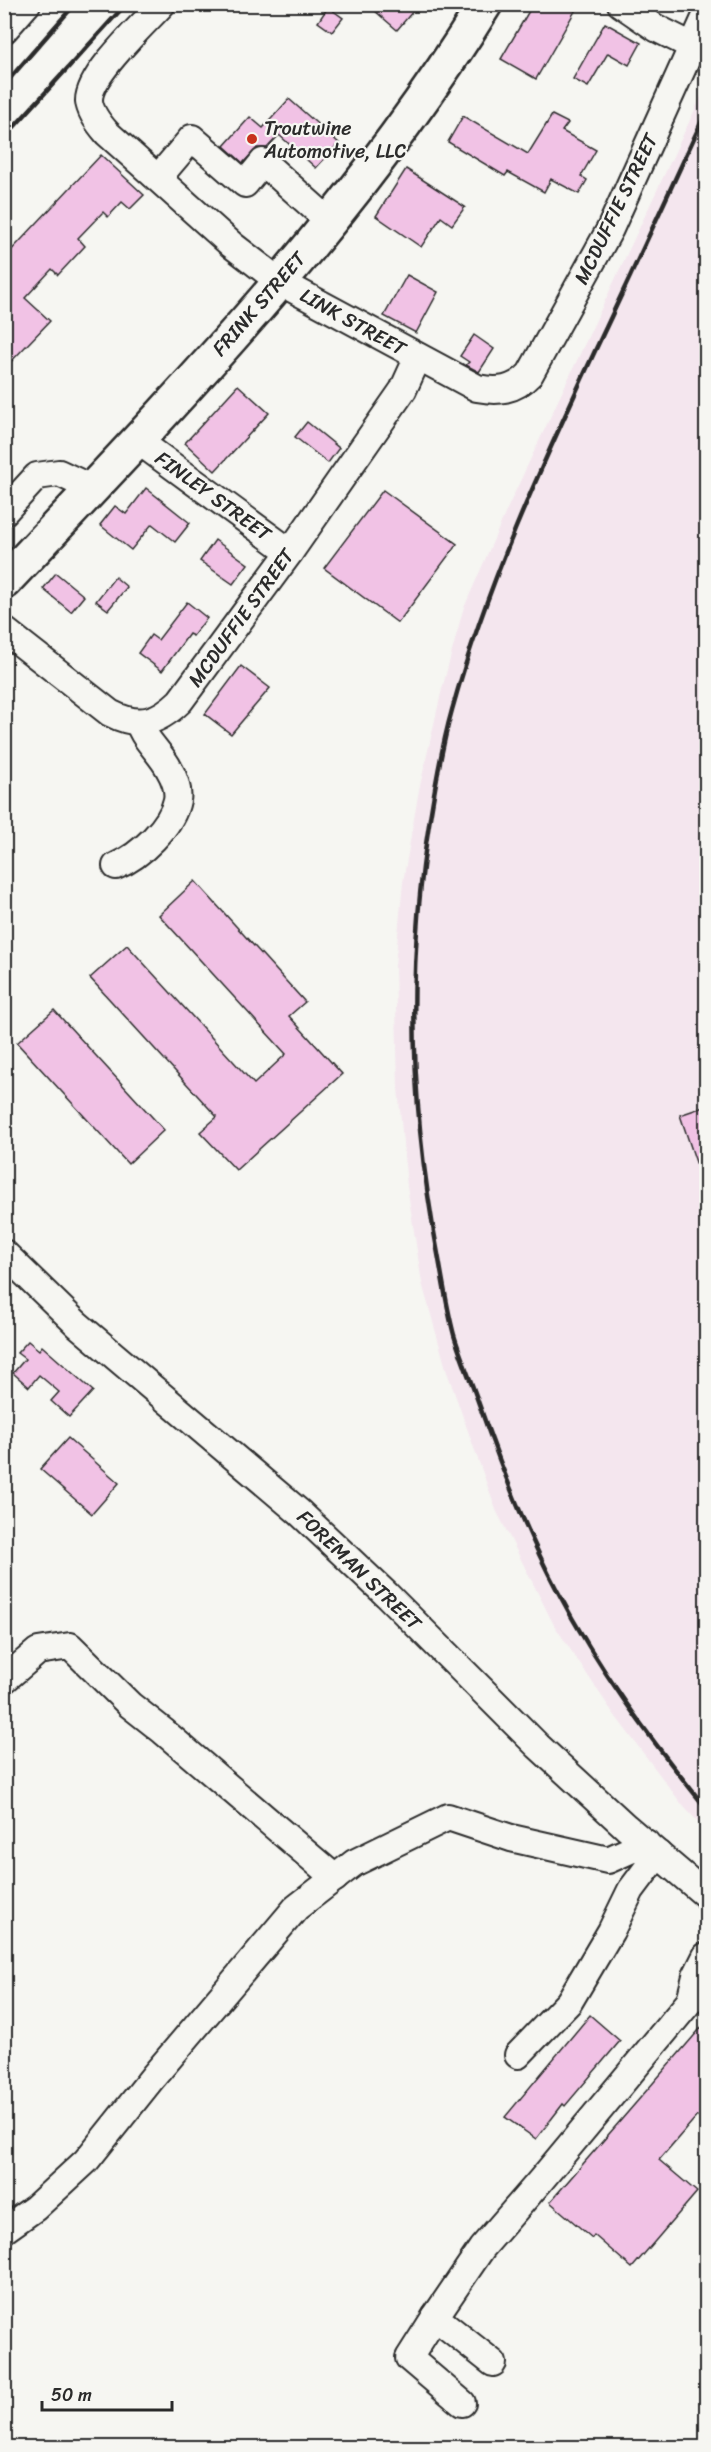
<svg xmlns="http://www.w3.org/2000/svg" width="711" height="2452" font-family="Sriracha,sans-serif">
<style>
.built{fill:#f4e6ee}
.building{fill:#f1c2e5;stroke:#2b2b2b;stroke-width:1.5}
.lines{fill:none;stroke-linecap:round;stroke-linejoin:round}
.minor-casing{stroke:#2b2b2b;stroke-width:30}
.major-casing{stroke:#2b2b2b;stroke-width:38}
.minor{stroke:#f6f6f2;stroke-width:26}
.major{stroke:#f6f6f2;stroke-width:33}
.rail{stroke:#2b2b2b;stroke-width:4.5}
.poi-dot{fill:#c8321e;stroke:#f6f6f2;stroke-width:2}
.labels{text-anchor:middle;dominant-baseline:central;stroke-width:4.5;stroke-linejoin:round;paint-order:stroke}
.poi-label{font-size:20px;fill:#2b2b2b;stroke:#f6f6f2;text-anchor:start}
.street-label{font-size:20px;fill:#2b2b2b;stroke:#f6f6f2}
</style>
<rect width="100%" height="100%" fill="#f6f6f2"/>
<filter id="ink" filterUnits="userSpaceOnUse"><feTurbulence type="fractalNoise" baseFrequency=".0167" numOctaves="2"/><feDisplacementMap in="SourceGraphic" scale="12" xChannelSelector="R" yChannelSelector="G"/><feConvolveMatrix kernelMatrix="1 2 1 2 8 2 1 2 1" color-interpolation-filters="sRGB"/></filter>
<g filter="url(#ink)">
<!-- built -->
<polygon class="built" points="706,86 706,1830 684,1807 613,1713 554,1625 496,1510 447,1372 422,1283 407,1186 398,1088 395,966 403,882 419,790 442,689 463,610 508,507"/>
<!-- building -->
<g class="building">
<polygon points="367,4 419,4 397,30"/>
<polygon points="533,4 579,4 536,79 501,59"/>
<polygon points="328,7 343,18 332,32 318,22"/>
<polygon points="605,23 641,43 629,65 608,53 588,87 573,79"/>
<polygon points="289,99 339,143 316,168 279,135 267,148 257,148 243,163 224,146 250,117 263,128"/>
<polygon points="552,115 568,123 562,131 596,150 581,176 587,180 579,194 551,179 544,192 508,172 505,176 448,142 463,116 528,154"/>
<polygon points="101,155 144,195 130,209 122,202 108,217 103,212 78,238 85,246 58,275 52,269 25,298 50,321 4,369 4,258"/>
<polygon points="406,169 465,207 452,225 441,217 421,247 376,216"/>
<polygon points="407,275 438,292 416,333 384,316"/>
<polygon points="474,335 494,349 479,372 466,365 469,362 460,356"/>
<polygon points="238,385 269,413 215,471 185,443"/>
<polygon points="307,422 339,448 328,463 295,437"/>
<polygon points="146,488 190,523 175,542 152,524 131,550 100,525 115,506 126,514"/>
<polygon points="383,490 457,544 398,623 324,568"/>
<polygon points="215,540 248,564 233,584 200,561"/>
<polygon points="56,573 84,596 71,612 43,589"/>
<polygon points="115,577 127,587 108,610 96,601"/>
<polygon points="187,602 207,618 193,636 189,634 162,671 138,653 151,635 158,640"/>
<polygon points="241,666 270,688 231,734 205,714"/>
<polygon points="195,881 305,1002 289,1016 342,1074 236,1170 200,1132 217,1117 90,978 127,945 254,1084 286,1054 159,915"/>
<polygon points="54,1010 164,1130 128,1164 17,1043"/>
<polygon points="706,1106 706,1185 704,1186 680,1115"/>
<polygon points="28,1341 39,1350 42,1346 93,1391 69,1417 51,1401 59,1392 39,1375 29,1387 13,1373 25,1359 17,1353"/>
<polygon points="68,1438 119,1483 92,1514 40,1469"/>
<polygon points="590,2015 620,2041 565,2106 563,2104 536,2139 505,2117"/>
<polygon points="706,2022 706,2124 697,2116 659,2160 697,2192 632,2268 594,2235 592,2238 550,2202"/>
</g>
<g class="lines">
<!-- minor casing -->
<g class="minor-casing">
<g id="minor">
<path d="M162,4C144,24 88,75 89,101C90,112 100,125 107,133L232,245L280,282L477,388C498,392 514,391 530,374L610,229L706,16"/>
<polyline points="621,4 656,28 692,46"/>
<polyline points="4,30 27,4"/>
<polyline points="158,178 192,138 245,184 263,162 330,222"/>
<polyline points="137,440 290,552"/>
<polyline points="4,512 37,476 59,473 91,488"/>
<path d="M4,630L110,713C139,728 157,723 180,701L290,552L403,390L418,357"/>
<path d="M116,866C140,856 172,826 177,800C179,790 174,777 169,769C161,753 144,740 139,723"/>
<polyline points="4,1253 77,1324 299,1512 387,1595 538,1746 626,1827 706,1895"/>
<polyline points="4,1680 38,1651 70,1646 130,1705 163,1731 335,1878"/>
<polyline points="518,2055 569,2002 611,1931 631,1890 658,1854"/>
<polyline points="4,2230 35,2208 86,2161 153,2077 296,1908 354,1863 448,1817 511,1838 608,1860 646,1843"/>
<polyline points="435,2317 409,2358 462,2403"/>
<polyline points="493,2363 435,2317 482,2248 541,2180 690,2001 696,1976 706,1956"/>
</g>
</g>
<!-- major casing -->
<g class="major-casing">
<path id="major" d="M4,582C176,400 354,218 485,4"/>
</g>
<!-- minor -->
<use href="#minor" class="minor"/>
<!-- major -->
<use href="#major" class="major"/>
<!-- rail -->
<g class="rail">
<polyline points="4,85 75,4"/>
<path d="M706,112C669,193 632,273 594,353C540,469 486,586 452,710C442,745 436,781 430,818C406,964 410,1109 438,1254C443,1281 447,1309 454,1335C461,1358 471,1381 479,1404C501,1467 525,1530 557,1590C598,1669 650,1739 706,1808"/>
<polyline points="4,138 126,4"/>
</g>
</g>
</g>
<!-- markers -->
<circle class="poi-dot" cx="252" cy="139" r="6"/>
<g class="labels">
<!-- poi labels -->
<g class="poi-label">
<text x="264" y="128">Troutwine<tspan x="264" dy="23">Automotive, LLC</tspan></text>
</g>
<!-- street labels -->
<g class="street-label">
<text transform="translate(616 209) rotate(-64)">MCDUFFIE STREET</text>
<text transform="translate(259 304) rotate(-49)">FRINK STREET</text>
<text transform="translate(353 322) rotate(29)">LINK STREET</text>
<text transform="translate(213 496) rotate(36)">FINLEY STREET</text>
<text transform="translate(241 618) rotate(-54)">MCDUFFIE STREET</text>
<text transform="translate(359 1570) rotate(44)">FOREMAN STREET</text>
</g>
</g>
<!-- margin -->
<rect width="711" height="2452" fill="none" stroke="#f6f6f2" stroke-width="24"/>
<rect x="12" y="12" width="687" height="2428" fill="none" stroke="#2b2b2b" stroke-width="2" filter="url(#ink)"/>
<!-- scale -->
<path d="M42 2401v9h130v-9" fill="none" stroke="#2b2b2b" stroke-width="3"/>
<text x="51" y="2401" font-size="18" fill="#2b2b2b" stroke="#f6f6f2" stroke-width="4.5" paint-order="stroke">50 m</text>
</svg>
